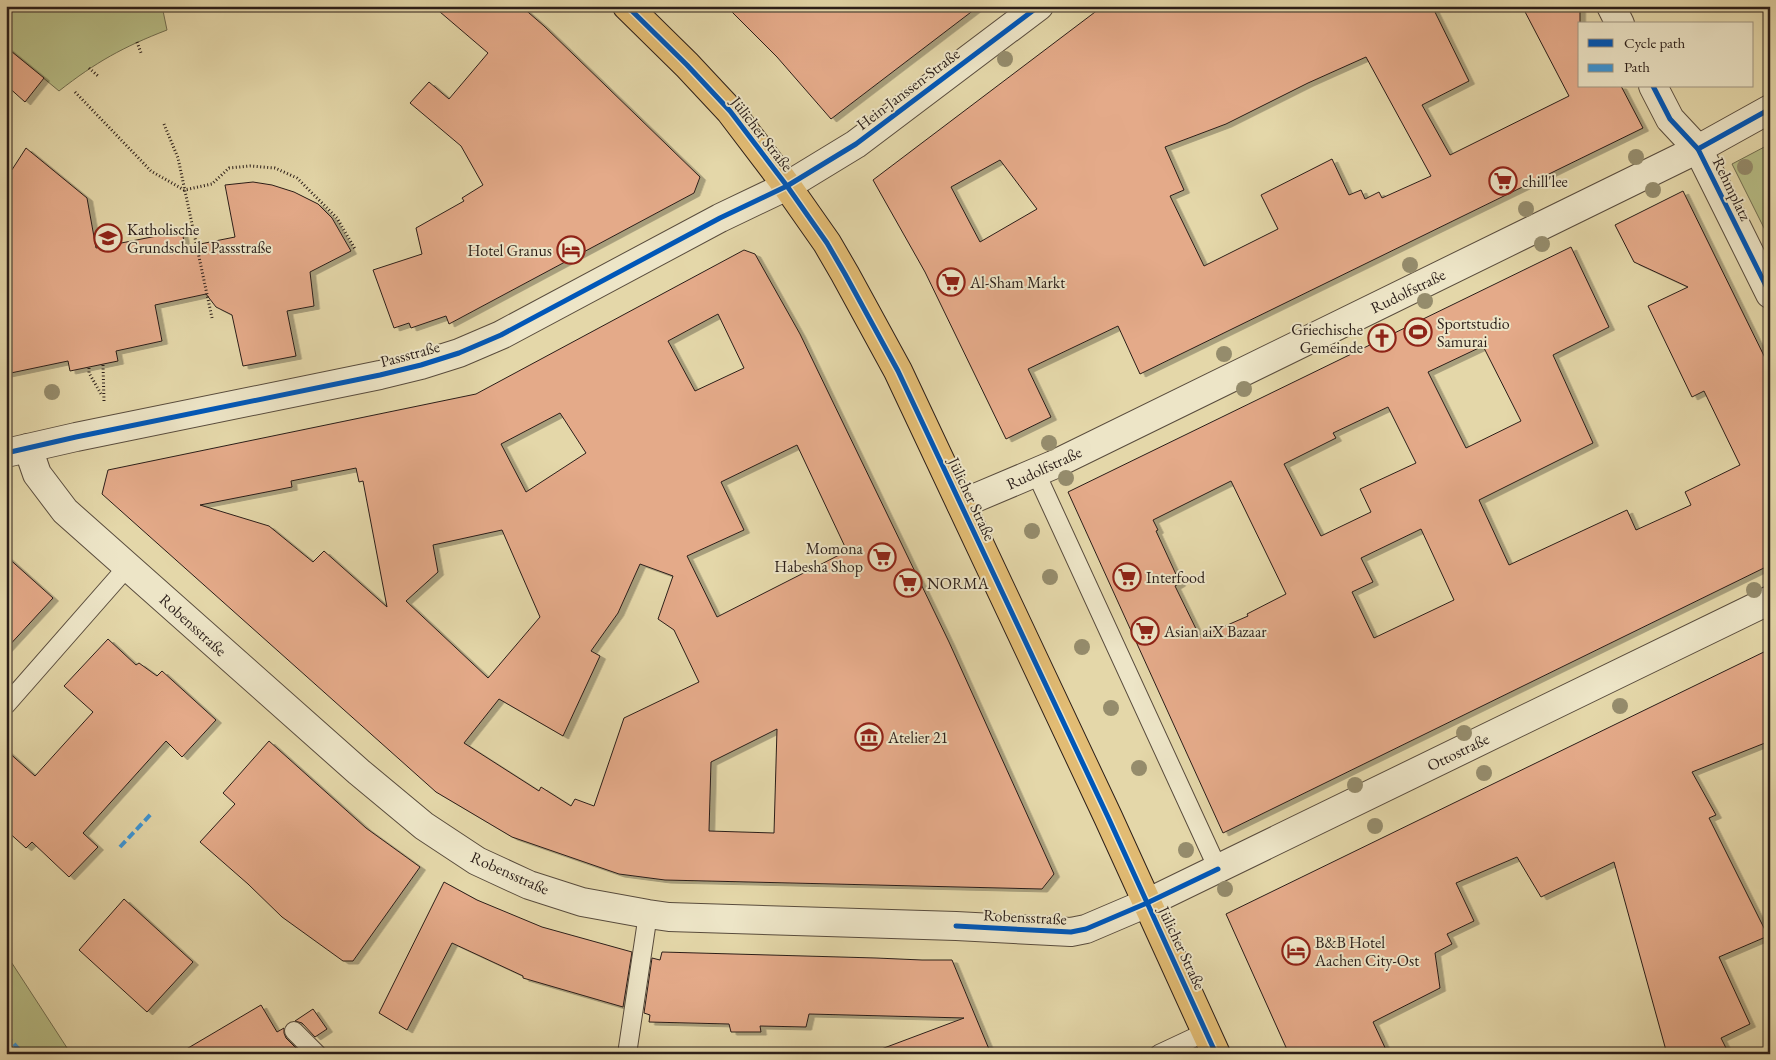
<svg xmlns="http://www.w3.org/2000/svg" width="1776" height="1060" font-family="'EB Garamond',serif">
<style>
.green{fill:#b7bd86;stroke:#716e50}
.building{fill:#e4aa89;stroke:#2b1e19;fill-rule:evenodd;filter:url(#shadow)}
.lines{fill:none;stroke-linecap:round;stroke-linejoin:round}
.service-casing{stroke:#594c3d;stroke-width:20}
.minor-casing{stroke:#594c3d;stroke-width:30}
.primary-casing{stroke:#2b1e19;stroke-width:30}
.path{stroke:#2b1e19;stroke-width:3;stroke-dasharray:1 2.5;stroke-linecap:butt}
.service{stroke:#ede5c7;stroke-width:18}
.minor{stroke:#ede5c7;stroke-width:28}
.primary{stroke:#e2bc74;stroke-width:28}
.quiet{stroke:#3c94d4;stroke-width:4;stroke-dasharray:8 4;stroke-linecap:butt}
.cycleway-casing{stroke:#ede5c7;stroke-width:8}
.cycleway{stroke:#0057b8;stroke-width:5}
.tree{fill:#958c6c}
.labels{text-anchor:middle;dominant-baseline:central;stroke-width:4;stroke-linejoin:round;paint-order:stroke}
.street-label{font-size:16px;fill:#2b1e19;stroke:#ede5c7}
.poi-label{font-size:16px;fill:#2b1e19;stroke:#ede5c7;text-anchor:start}
</style>
<defs>
<filter id="shadow"><feDropShadow dx="5.5" dy="3" stdDeviation="0" flood-color="#0004"/></filter>
</defs>
<rect width="100%" height="100%" fill="#e4d7a9"/>
<filter id="stains"><feTurbulence type="fractalNoise" baseFrequency=".004" numOctaves="4"/><feColorMatrix values="0 0 0 0 .2 0 0 0 0 .09 0 0 0 0 .02 0 0 0 .5 -.17"/></filter>
<radialGradient id="worn" r=".72"><stop offset=".6" stop-color="#630" stop-opacity="0"/><stop offset="1" stop-color="#630" stop-opacity=".3"/></radialGradient>
<!-- green -->
<g class="green">
<path d="M7,6H162L167,30C123,47 96,62 59,91L6,47Z"/>
<polygon points="1770,144 1770,240 1732,164"/>
<polygon points="6,954 71,1054 6,1054"/>
</g>
<!-- building -->
<g class="building">
<polygon points="433,6 521,6 544,26 700,177 694,193 449,324 446,316 411,328 409,323 394,328 373,270 422,254 416,228 464,201 462,198 483,185 461,146 410,103 429,82 449,99 488,53"/>
<polygon points="726,6 979,6 831,119 777,57"/>
<path d="M1103,6H1432L1469,81L1422,105L1450,155L1569,96L1522,6H1580V86H1621L1643,128L1140,374L1118,326L1028,369L1051,417L1006,439L925,272L873,180ZM1366,57L1431,176L1382,198L1379,192L1365,199L1361,190L1349,195L1332,159L1261,195L1278,229L1204,266L1170,196L1184,190L1165,147L1226,124L1308,83ZM1000,160L1037,209L980,242L951,187Z"/>
<polygon points="6,47 44,78 25,102 6,85"/>
<polygon points="26,148 87,198 96,248 182,231 185,247 235,237 225,185 253,182 272,185 294,192 318,204 332,218 351,251 310,272 314,306 287,311 296,356 243,366 232,315 216,307 206,294 155,305 162,341 116,351 118,361 70,371 68,361 6,374 6,179"/>
<path d="M1683,191L1770,368V565L1223,833L1068,492L1571,247L1609,327L1553,355L1593,443L1479,500L1509,565L1627,510L1636,530L1691,505L1685,492L1740,465L1704,391L1692,397L1648,306L1688,287L1634,262L1615,225ZM1483,346L1521,421L1466,448L1428,372ZM1388,407L1416,463L1360,489L1371,512L1321,536L1284,464L1336,438L1333,433ZM1231,481L1286,594L1247,614L1248,616L1200,637L1175,586L1180,583L1156,531L1158,530L1153,520ZM1421,529L1454,600L1374,638L1352,592L1373,582L1361,558Z"/>
<path d="M744,250L755,254L800,334L949,642L1054,874L1042,889L665,880L619,874L512,837L436,792L102,494L108,470L476,394ZM718,314L744,368L695,391L668,341ZM560,413L586,453L526,492L501,444ZM797,445L847,551L717,617L687,556L744,530L721,482ZM356,468L359,482L363,481L387,607L324,551L313,562L269,526L200,505L292,487L291,481ZM502,530L540,617L488,678L406,601L438,572L433,545ZM640,564L673,576L658,619L674,630L699,682L624,718L594,806L575,799L571,806L541,787L539,791L464,743L499,699L563,736L600,656L591,651L618,613ZM777,729L774,833L709,831L711,762Z"/>
<polygon points="6,556 53,598 6,649"/>
<polygon points="108,639 136,665 139,663 157,676 162,671 216,720 182,757 166,741 83,833 98,847 69,877 32,842 26,848 6,830 6,750 35,776 93,712 64,686"/>
<polygon points="1770,649 1770,741 1692,772 1716,815 1709,818 1768,936 1719,957 1750,1024 1721,1038 1729,1054 1667,1054 1614,862 1541,897 1517,857 1456,883 1474,921 1447,934 1452,944 1435,953 1440,988 1373,1022 1388,1054 1289,1054 1226,914"/>
<polygon points="269,741 366,828 420,867 353,961 343,961 282,917 248,884 200,842 235,804 223,793"/>
<polygon points="444,882 477,900 542,927 632,952 623,1007 523,978 523,976 452,943 407,1030 379,1013"/>
<polygon points="124,899 193,962 147,1012 79,950"/>
<polygon points="662,952 876,958 922,960 952,960 991,1054 876,1054 876,1051 964,1018 809,1014 806,1027 760,1026 761,1032 731,1032 729,1024 649,1022 650,1015 644,1013 652,958 660,960"/>
<polygon points="261,1005 277,1032 284,1028 284,1033 286,1038 297,1049 291,1054 178,1054"/>
<polygon points="313,1009 327,1029 315,1037 302,1023 295,1021"/>
</g>
<g class="lines">
<!-- service casing -->
<g class="service-casing">
<g id="service">
<polyline points="1036,473 1218,869"/>
<polyline points="6,705 128,566"/>
<polyline points="294,1031 317,1054"/>
<polyline points="627,1054 648,914"/>
<polyline points="1159,1054 1206,1032"/>
</g>
</g>
<!-- minor casing -->
<g class="minor-casing">
<g id="minor">
<polyline points="1611,6 1620,24"/>
<polyline points="1653,86 1670,119 1698,149 1770,294"/>
<polyline points="28,448 37,474 65,511 359,772 424,826 477,861 529,885 582,902 648,914 669,917 956,926 1071,932 1086,929 1147,903 1770,600"/>
<polyline points="6,453 76,437 380,375 421,365 459,353 501,335 720,218 787,186 856,144 1039,6"/>
<polyline points="961,504 1053,465 1698,149 1770,109"/>
</g>
</g>
<!-- primary casing -->
<g class="primary-casing">
<polyline id="primary" points="627,6 687,65 730,111 787,186 827,243 845,274 898,371 1108,817 1216,1054"/>
</g>
<!-- path -->
<g class="path">
<polyline points="137,42 141,53"/>
<polyline points="89,68 98,76"/>
<polyline points="75,92 151,171 184,190 212,184 229,168 250,166 275,168 297,178 337,218 355,249"/>
<polyline points="164,124 178,158 212,318"/>
<polyline points="103,365 104,401"/>
<polyline points="89,368 89,373 101,394"/>
</g>
<!-- service -->
<use href="#service" class="service"/>
<!-- minor -->
<use href="#minor" class="minor"/>
<!-- primary -->
<use href="#primary" class="primary"/>
<!-- quiet -->
<g class="quiet">
<polyline points="120,847 151,814"/>
<polyline points="6,1035 23,1054"/>
</g>
<!-- cycleway casing -->
<g class="cycleway-casing">
<g id="cycleway">
<polyline points="627,6 687,65 730,111 787,186 827,243 845,274 898,371 1108,817 1216,1054"/>
<polyline points="1653,86 1670,119 1698,149 1770,294"/>
<polyline points="1698,149 1770,109"/>
<polyline points="6,453 76,437 380,375 421,365 459,353 501,335 720,218 787,186 856,144 1039,6"/>
<polyline points="956,926 1071,932 1086,929 1147,903 1218,869"/>
</g>
</g>
<!-- cycleway -->
<use href="#cycleway" class="cycleway"/>
</g>
<!-- trees -->
<g class="tree">
<circle cx="1005" cy="59" r="8"/>
<circle cx="1636" cy="157" r="8"/>
<circle cx="1745" cy="167" r="8"/>
<circle cx="1653" cy="190" r="8"/>
<circle cx="1526" cy="209" r="8"/>
<circle cx="1542" cy="244" r="8"/>
<circle cx="1410" cy="265" r="8"/>
<circle cx="1425" cy="301" r="8"/>
<circle cx="1224" cy="354" r="8"/>
<circle cx="1244" cy="389" r="8"/>
<circle cx="52" cy="392" r="8"/>
<circle cx="1049" cy="443" r="8"/>
<circle cx="1066" cy="478" r="8"/>
<circle cx="1032" cy="531" r="8"/>
<circle cx="1050" cy="577" r="8"/>
<circle cx="1754" cy="590" r="8"/>
<circle cx="1082" cy="647" r="8"/>
<circle cx="1620" cy="706" r="8"/>
<circle cx="1111" cy="708" r="8"/>
<circle cx="1464" cy="733" r="8"/>
<circle cx="1139" cy="768" r="8"/>
<circle cx="1484" cy="773" r="8"/>
<circle cx="1355" cy="785" r="8"/>
<circle cx="1375" cy="826" r="8"/>
<circle cx="1186" cy="850" r="8"/>
<circle cx="1225" cy="889" r="8"/>
</g>
<!-- icons -->
<defs>
<g id="supermarket-ring" transform="scale(1.4375)"><circle r="9.5" fill="#ede5c7" stroke="#8f2418" stroke-width="1.5"/><path d="M-6-5.5h2.5l.6 2H6L4.5 2H-2.5L-4.4-4H-6ZM-1.5 3.2a1.3 1.3 0 1 0 .1 0ZM3 3.2a1.3 1.3 0 1 0 .1 0Z" fill="#8f2418"/></g>
<g id="school-ring" transform="scale(1.4375)"><circle r="9.5" fill="#ede5c7" stroke="#8f2418" stroke-width="1.5"/><path d="M0-5L7-2L0 1L-7-2ZM-4 1L0 2.5L4 1V4Q0 6-4 4Z" fill="#8f2418"/></g>
<g id="hotel-ring" transform="scale(1.4375)"><circle r="9.5" fill="#ede5c7" stroke="#8f2418" stroke-width="1.5"/><path d="M-6-4.5h1.5V1H6V5H4.5V3h-9V5H-6ZM-4 0a1.8 1.8 0 1 1 3.6 0ZM.5 0V-2.5h3Q6-2.5 6 0Z" fill="#8f2418"/></g>
<g id="stadium-ring" transform="scale(1.4375)"><circle r="9.5" fill="#ede5c7" stroke="#8f2418" stroke-width="1.5"/><path d="M0-5a6.5 5 0 1 0 0 10a6.5 5 0 1 0 0-10ZM-3.5-1.8h7v3.6h-7Z" fill="#8f2418"/></g>
<g id="church-ring" transform="scale(1.4375)"><circle r="9.5" fill="#ede5c7" stroke="#8f2418" stroke-width="1.5"/><path d="M-1.2-6h2.4v3.5h3.3v2.4h-3.3V6h-2.4V-.1h-3.3v-2.4h3.3Z" fill="#8f2418"/></g>
<g id="museum-ring" transform="scale(1.4375)"><circle r="9.5" fill="#ede5c7" stroke="#8f2418" stroke-width="1.5"/><path d="M0-6L6-3V-2H-6V-3ZM-5-1h2V3h-2ZM-1-1h2V3h-2ZM3-1h2V3H3ZM-6 4H6V6H-6Z" fill="#8f2418"/></g>
</defs>
<g fill-rule="evenodd">
<use href="#supermarket-ring" x="1503" y="181"/>
<use href="#school-ring" x="108" y="238"/>
<use href="#hotel-ring" x="571" y="250"/>
<use href="#supermarket-ring" x="951" y="282"/>
<use href="#stadium-ring" x="1418" y="332"/>
<use href="#church-ring" x="1382" y="338"/>
<use href="#supermarket-ring" x="882" y="557"/>
<use href="#supermarket-ring" x="1127" y="577"/>
<use href="#supermarket-ring" x="908" y="583"/>
<use href="#supermarket-ring" x="1145" y="631"/>
<use href="#museum-ring" x="869" y="737"/>
<use href="#hotel-ring" x="1296" y="951"/>
</g>
<g class="labels">
<!-- street labels -->
<g class="street-label">
<text transform="translate(908 89) rotate(-37)">Hein-Janssen-Straße</text>
<text transform="translate(762 134) rotate(52)">Jülicher Straße</text>
<text transform="translate(1732 189) rotate(64)">Rehmplatz</text>
<text transform="translate(1408 291) rotate(-26)">Rudolfstraße</text>
<text transform="translate(410 354) rotate(-15)">Passstraße</text>
<text transform="translate(1044 468) rotate(-25)">Rudolfstraße</text>
<text transform="translate(972 499) rotate(65)">Jülicher Straße</text>
<text transform="translate(193 625) rotate(42)">Robensstraße</text>
<text transform="translate(1458 752) rotate(-26)">Ottostraße</text>
<text transform="translate(510 873) rotate(24)">Robensstraße</text>
<text transform="translate(1025 917) rotate(3)">Robensstraße</text>
<text transform="translate(1182 948) rotate(65)">Jülicher Straße</text>
</g>
<!-- poi labels -->
<g class="poi-label">
<text x="1522" y="181">chill'lee</text>
<text x="127" y="229">Katholische<tspan x="127" dy="18">Grundschule Passstraße</tspan></text>
<text x="552" y="250" text-anchor="end">Hotel Granus</text>
<text x="970" y="282">Al-Sham Markt</text>
<text x="1437" y="323">Sportstudio<tspan x="1437" dy="18">Samurai</tspan></text>
<text x="1363" y="329" text-anchor="end">Griechische<tspan x="1363" dy="18">Gemeinde</tspan></text>
<text x="863" y="548" text-anchor="end">Momona<tspan x="863" dy="18">Habesha Shop</tspan></text>
<text x="1146" y="577">Interfood</text>
<text x="927" y="583">NORMA</text>
<text x="1164" y="631">Asian aiX Bazaar</text>
<text x="888" y="737">Atelier 21</text>
<text x="1315" y="942">B&amp;B Hotel<tspan x="1315" dy="18">Aachen City-Ost</tspan></text>
</g>
</g>
<!-- margin -->
<rect width="1776" height="1060" fill="none" stroke="#e4d7a9" stroke-width="25"/>
<rect x="8" y="8" width="1761" height="1045" fill="none" stroke="#2b1e19" stroke-width="2.5"/>
<rect x="12" y="12" width="1751" height="1035" fill="none" stroke="#2b1e19"/>
<!-- legend -->
<rect x="1578" y="22" width="175" height="65" fill="#ede5c7" stroke="#9f9581"/>
<rect x="1588" y="39" width="25" height="8" fill="#0057b8" stroke="#9f9581"/>
<text x="1624" y="48" font-size="15" fill="#2b1e19">Cycle path</text>
<rect x="1588" y="64" width="25" height="8" fill="#3c94d4" stroke="#9f9581"/>
<text x="1624" y="72" font-size="15" fill="#2b1e19">Path</text>
<rect width="100%" height="100%" filter="url(#stains)"/>
<rect width="100%" height="100%" fill="url(#worn)"/>
</svg>
